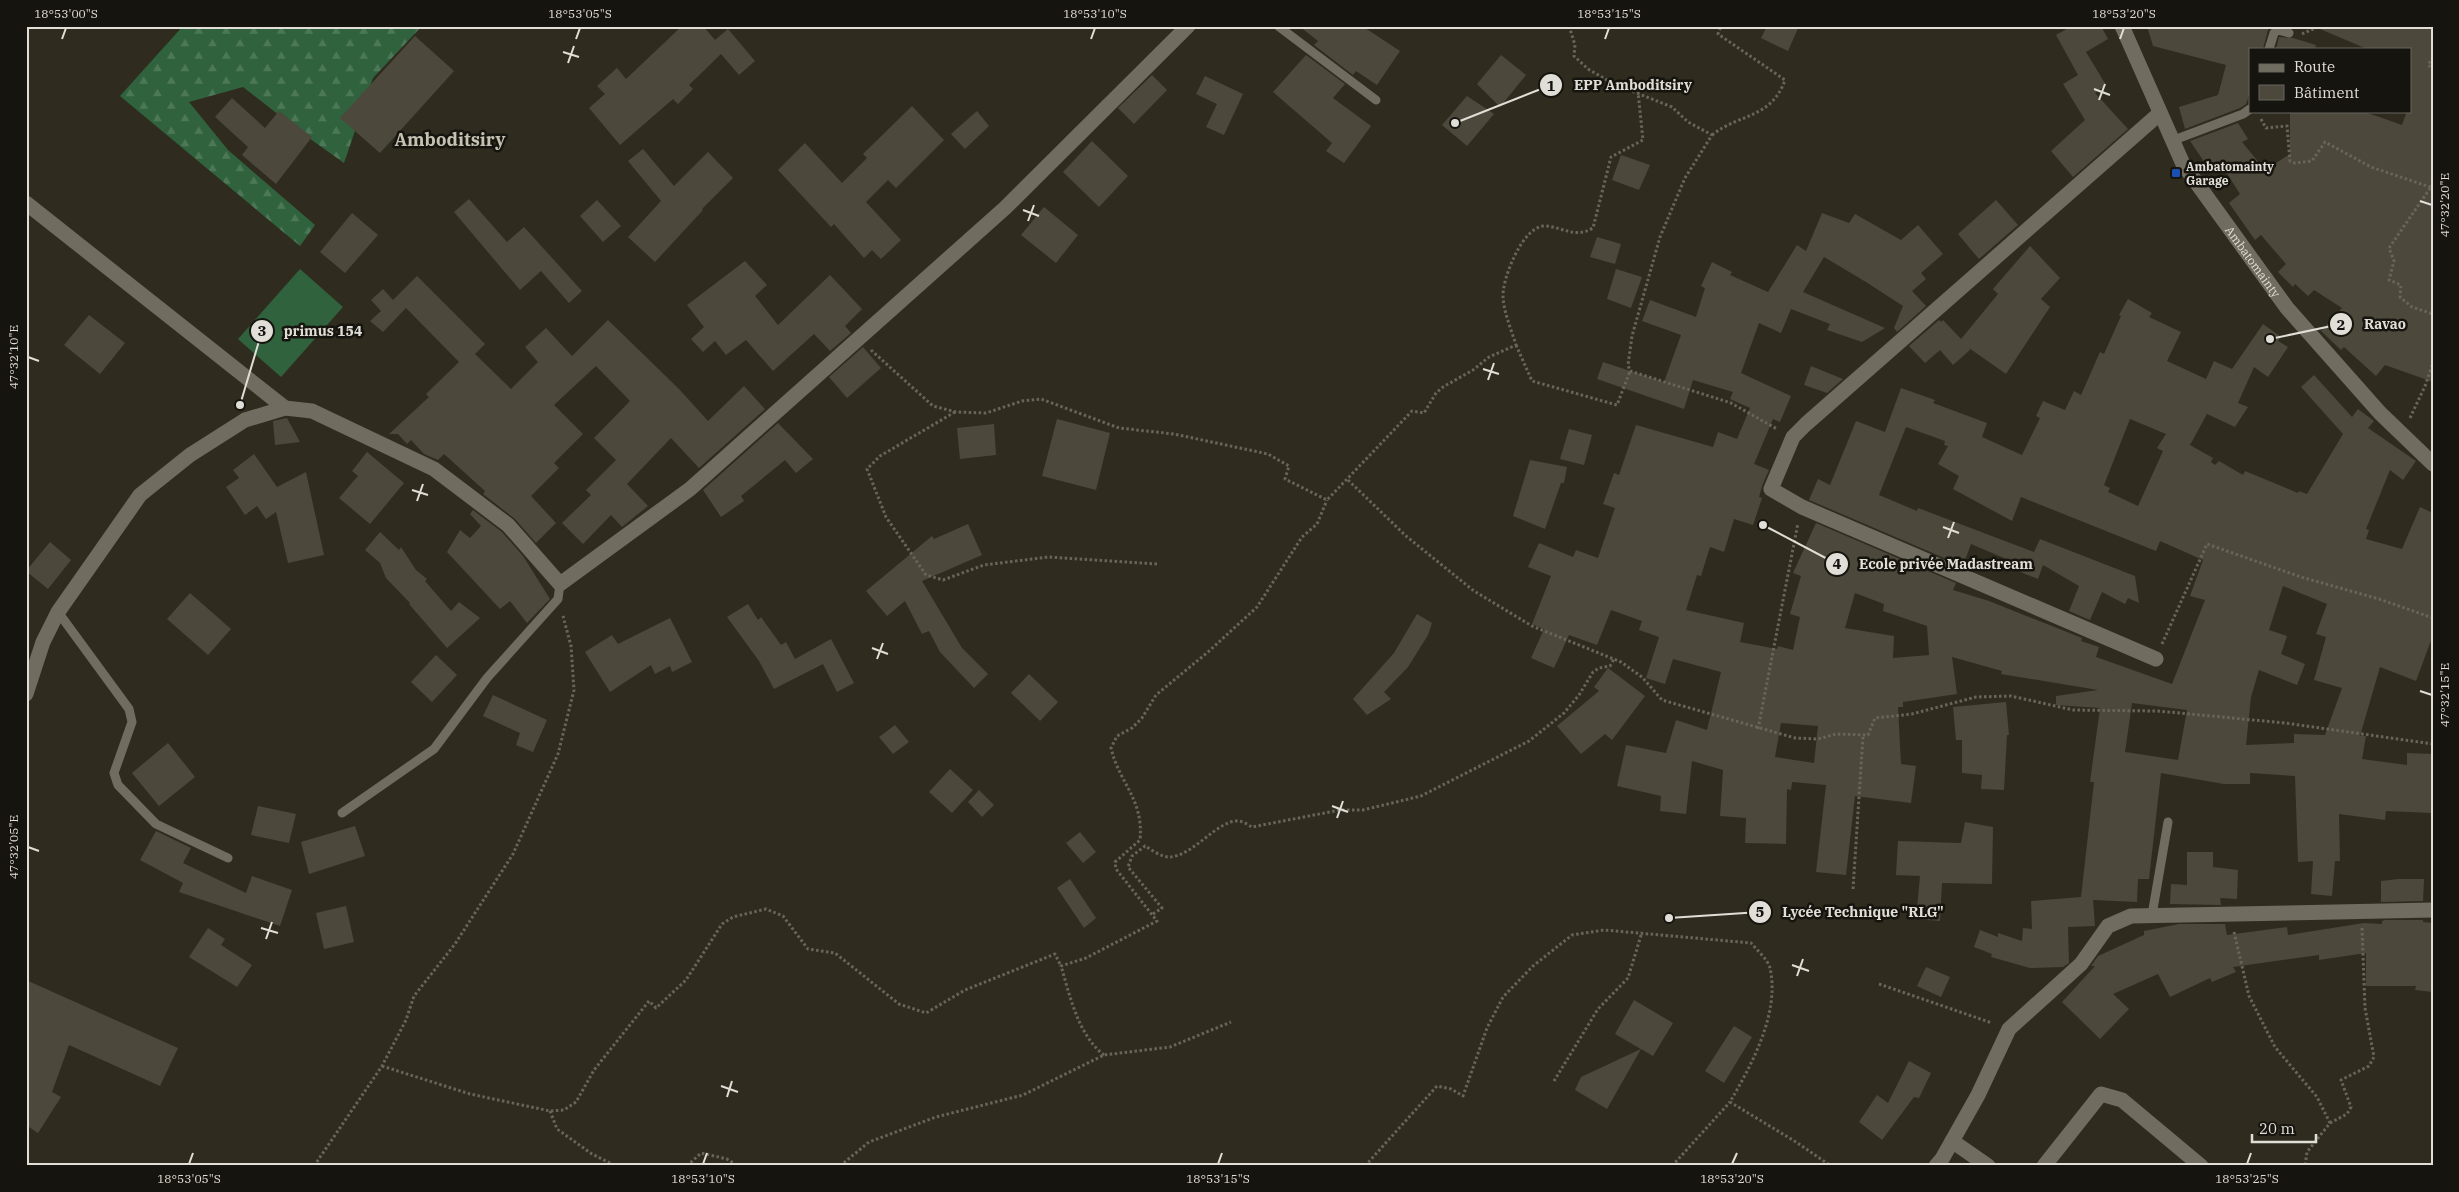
<svg xmlns="http://www.w3.org/2000/svg" width="2459" height="1192" font-family="'IBM Plex Serif',serif">
<style>
.grass{fill:#2f623d}
.forest{fill:url(#forest-firs)}
.building{fill:#4c483b;fill-rule:evenodd}
.lines{fill:none;stroke-linecap:round;stroke-linejoin:round}
.path{stroke:#68655a;stroke-width:3;stroke-dasharray:2.5 2.5;stroke-linecap:butt}
.lane{stroke:#706c5f;stroke-width:9}
.street{stroke:#706c5f;stroke-width:15}
.secondary{stroke:#706c5f;stroke-width:15}
.ticks{fill:none;stroke:#e1ded7;stroke-width:2}
.transit-dot{fill:#1a4fb4;stroke:#16140f;stroke-width:2}
.labels{text-anchor:middle;dominant-baseline:central;stroke-width:5;stroke-linejoin:round;paint-order:stroke}
.poi-label{font-size:12px;font-weight:bold;fill:#e1ded7;stroke:#16140f;text-anchor:start}
.street-label{font-size:12px;fill:#e1ded7;stroke:#16140f}
.district-label{font-size:18px;font-weight:bold;fill:#c6c2b2;stroke:#16140f}
.leader{fill:none;stroke:#e1ded7;stroke-width:2}
.callout-dot{fill:#e1ded7;stroke:#16140f;stroke-width:2}
.mark-label{font-size:15px;text-anchor:middle;font-weight:bold;fill:#111}
.callout-label{font-size:14px;text-anchor:middle;font-weight:bold;fill:#e1ded7;stroke:#16140f;stroke-width:5;stroke-linejoin:round;paint-order:stroke}
.neatline{fill:none;stroke:#e1ded7;stroke-width:2}
.ticks-label{font-size:12px;text-anchor:middle;fill:#e1ded7}
</style>
<defs>
<pattern id="forest-firs" width="22" height="20" patternUnits="userSpaceOnUse" patternTransform="scale(1.25)"><rect width="22" height="20" fill="#2f623d"/><path d="M5 1l3.5 6h-7zM16 11l3.5 6h-7z" fill="#4d7858"/></pattern>
</defs>
<rect width="100%" height="100%" fill="#2f2c1f"/>
<!-- grass -->
<polygon class="grass" points="300,269 343,307 281,377 238,339"/>
<!-- forest -->
<polygon class="forest" points="183,26 422,26 373,78 344,163 302,133 243,87 189,102 228,150 315,225 300,246 120,96"/>
<!-- building -->
<g class="building">
<polygon points="682,26 703,26 715,40 728,29 755,61 739,75 721,54 689,85 693,89 678,104 673,99 620,145 589,108 605,94 597,86 617,68 626,79"/>
<polygon points="1299,26 1362,26 1400,51 1377,85 1356,71 1353,75 1314,45 1318,41"/>
<polygon points="1767,26 1799,26 1788,51 1761,38"/>
<polygon points="2072,26 2101,26 2108,39 2086,52 2106,85 2095,93 2128,129 2073,177 2051,151 2085,120 2063,84 2078,75 2056,35"/>
<polygon points="2147,26 2269,26 2263,49 2250,49 2250,92 2246,104 2240,108 2185,129 2179,107 2218,95 2226,65 2153,46"/>
<polygon points="2313,26 2433,26 2433,382 2385,365 2376,376 2344,347 2341,350 2321,331 2342,308 2314,290 2308,296 2295,284 2293,287 2278,272 2286,264 2261,235 2255,240 2229,203 2240,194 2219,161 2209,169 2190,141 2238,123 2248,139 2242,142 2265,170 2290,154 2290,111 2362,111 2402,125 2407,111 2410,111 2410,49 2367,49"/>
<polygon points="415,36 454,71 380,153 340,118"/>
<polygon points="2279,37 2293,38 2316,45 2315,49 2276,49"/>
<polygon points="1306,55 1345,84 1333,98 1371,126 1344,163 1326,151 1332,143 1273,92"/>
<polygon points="1501,55 1526,75 1500,107 1477,84"/>
<polygon points="1152,75 1167,90 1134,124 1118,108"/>
<polygon points="1205,76 1243,94 1224,135 1206,127 1217,104 1196,94"/>
<polygon points="1467,96 1494,114 1467,146 1442,125"/>
<polygon points="232,98 265,128 279,111 312,137 276,184 242,155 248,147 215,117"/>
<polygon points="912,106 944,140 896,188 888,180 866,202 901,240 881,259 872,250 864,258 834,224 831,227 778,170 805,143 842,183 867,158 863,154"/>
<polygon points="977,111 989,126 965,149 951,134"/>
<polygon points="1092,141 1128,176 1099,207 1063,172"/>
<polygon points="643,149 674,186 708,152 733,178 702,209 703,210 655,262 628,237 661,201 628,161"/>
<polygon points="1621,155 1650,165 1639,190 1612,180"/>
<polygon points="469,199 507,242 524,227 582,291 569,303 541,271 520,290 454,212"/>
<polygon points="597,200 621,226 603,242 580,216"/>
<polygon points="1996,200 2018,225 1979,259 1958,234"/>
<polygon points="1044,207 1078,235 1056,263 1021,235"/>
<polygon points="352,213 378,235 345,273 320,252"/>
<path d="M1822,213L1849,223L1855,214L1901,240L1918,225L1943,254L1921,273L1926,279L1912,291L1926,306L1897,332L1894,328L1903,306L1866,282L1824,257L1803,292L1885,328L1862,342L1827,330L1830,324L1791,309L1781,333L1759,323L1741,373L1791,396L1780,422L1773,419L1754,464L1769,470L1762,486L1759,497L1762,498L1753,525L1734,519L1724,552L1710,547L1701,576L1697,575L1686,610L1744,623L1740,642L1777,649L1778,646L1793,650L1800,617L1790,614L1801,576L1793,573L1816,523L1956,583L1953,590L1989,601L2082,638L2081,641L2099,647L2096,657L2172,684L2205,600L2190,596L2203,560L2160,541L2156,551L2021,497L2012,521L1953,489L1959,476L1938,464L1948,446L1944,445L1945,441L1906,427L1879,495L1917,511L1918,508L2034,552L2040,539L2135,576L2139,603L2128,598L2125,604L2102,592L2090,620L2069,611L2079,586L2043,565L2038,579L2008,567L2011,561L1971,544L1963,566L1809,500L1818,479L1830,485L1856,421L1885,432L1901,388L1935,400L1933,403L1987,423L1982,437L2022,455L2040,418L2036,416L2043,401L2065,410L2074,391L2081,395L2100,352L2104,354L2121,316L2119,315L2128,299L2152,313L2149,317L2181,332L2167,361L2206,379L2214,361L2232,369L2263,324L2281,337L2278,341L2288,347L2268,377L2254,367L2238,403L2248,407L2235,427L2207,414L2190,445L2213,458L2211,462L2215,465L2219,461L2243,475L2245,471L2298,493L2299,491L2307,494L2343,434L2301,387L2314,375L2352,417L2358,409L2374,421L2368,428L2416,461L2403,480L2390,470L2366,529L2369,530L2366,539L2402,549L2420,507L2433,513V635L2416,681L2380,667L2360,736H2366L2362,759L2407,765V753L2433,754V813L2386,811L2385,820L2339,814L2340,861H2335L2332,896L2311,894L2313,861L2298,862L2295,776L2250,773V784H2224L2161,773L2149,879H2138L2137,902L2093,900L2095,926L2068,927L2069,963L2063,967L2030,968L1991,957L1992,954L1974,947L1980,930L1998,937V933L2022,941L2023,928L2032,929L2031,901L2081,897L2094,782H2090L2100,708L2056,705V696L2098,690L2001,674L2002,671L1952,657L1957,694L1903,702V707H1898L1901,764L1916,766L1911,803L1855,796L1846,875L1816,872L1826,785L1792,782L1791,790L1787,789L1786,844L1745,843L1746,818L1720,816L1723,770L1692,761L1686,814L1660,811L1661,796L1617,786L1626,745L1666,753L1676,720L1707,730L1721,672L1673,659L1665,684L1646,678L1659,637L1639,630L1642,621L1611,610L1597,645L1569,635L1554,668L1531,658L1544,629L1532,624L1551,576L1528,567L1539,543L1573,557L1576,550L1598,558L1615,508L1603,504L1614,473L1619,475L1636,425L1713,447L1718,432L1737,439L1750,408L1730,399L1733,392L1693,380L1684,409L1597,379L1603,362L1664,382L1681,335L1642,321L1650,300L1696,317L1705,288L1701,286L1712,262L1732,272L1730,275L1768,292L1797,245L1806,251ZM2130,419L2166,434L2157,448L2163,451L2138,506L2108,492L2110,488L2104,485ZM2283,586L2327,604L2316,634L2326,637L2314,680L2342,688L2325,735L2294,734V743L2246,745L2251,697L2259,670L2297,685L2305,664L2281,654L2287,636L2269,630ZM1855,593L1884,604L1883,611L1927,626L1929,655L1893,658L1894,636L1845,628ZM2132,703L2187,710L2178,760L2125,752ZM1781,723L1818,726L1814,763L1775,757Z"/>
<polygon points="1597,237 1621,244 1615,264 1590,257"/>
<polygon points="2030,246 2060,278 2041,299 2050,307 2006,374 1969,348 1970,350 1953,365 1940,350 1925,363 1909,346 1939,320 1941,322 1943,320 1961,339 1998,294 1993,289"/>
<polygon points="745,261 767,285 755,296 778,325 830,275 862,309 845,326 851,333 830,351 814,334 773,371 746,340 726,355 715,341 703,352 691,339 704,327 687,305"/>
<polygon points="1616,269 1642,277 1631,308 1607,299"/>
<polygon points="417,276 485,344 475,354 511,389 538,362 525,347 546,328 572,356 608,320 679,389 708,421 744,386 765,409 699,468 671,438 627,484 648,506 622,527 611,515 583,544 562,523 591,495 586,490 616,460 594,438 630,401 596,366 554,405 583,434 554,463 559,468 531,496 556,523 536,543 515,519 483,494 485,491 444,454 438,460 424,454 411,440 407,444 398,434 389,434 429,397 426,394 459,362 406,308 383,332 370,321 381,311 371,300 383,289 393,300"/>
<polygon points="89,315 125,343 100,374 64,345"/>
<polygon points="863,347 881,368 847,398 829,377"/>
<polygon points="1811,366 1843,379 1827,393 1804,385"/>
<polygon points="287,418 300,442 275,445 273,421"/>
<polygon points="1057,419 1110,433 1096,490 1042,476"/>
<polygon points="778,423 813,459 796,473 785,460 741,496 744,501 721,517 703,490"/>
<polygon points="994,424 996,455 960,459 957,428"/>
<polygon points="1569,429 1592,435 1584,465 1560,459"/>
<polygon points="367,452 404,483 370,524 339,498 358,476 352,471"/>
<polygon points="254,454 277,487 306,472 324,555 288,563 276,512 266,519 257,506 245,515 226,487 239,478 233,470"/>
<polygon points="1530,460 1567,467 1564,483 1561,483 1545,529 1513,516"/>
<polygon points="473,510 502,532 523,556 550,599 527,623 510,601 500,609 447,552 460,530 470,538 481,526 470,514"/>
<polygon points="968,524 982,555 922,581 962,648 988,674 974,688 940,652 929,631 922,634 905,601 887,616 866,591 932,536 934,539"/>
<polygon points="380,532 399,550 401,547 416,570 427,579 425,581 451,611 459,602 480,618 447,648 409,604 410,603 386,578 380,563 365,550"/>
<polygon points="50,542 71,560 48,589 26,571"/>
<polygon points="190,593 231,629 208,655 167,619"/>
<polygon points="748,604 758,620 761,617 781,645 786,642 795,659 831,639 854,683 837,692 823,664 774,689 759,661 727,617"/>
<polygon points="1417,614 1432,623 1428,635 1408,667 1384,692 1391,699 1367,715 1353,699 1394,653"/>
<polygon points="670,618 692,662 672,672 670,666 655,674 651,665 610,692 585,652 612,635 618,644"/>
<polygon points="436,655 457,675 432,702 411,682"/>
<polygon points="1608,668 1645,696 1612,740 1605,734 1581,754 1557,726 1599,691 1594,687"/>
<polygon points="1029,674 1058,702 1040,721 1011,693"/>
<polygon points="493,695 547,720 533,752 516,745 520,733 483,716"/>
<polygon points="2006,702 2009,735 2007,735 2004,790 1981,789 1982,775 1962,773 1962,740 1956,740 1953,707"/>
<polygon points="895,725 909,742 893,754 879,737"/>
<polygon points="168,743 195,777 159,806 132,773"/>
<polygon points="950,769 973,790 952,813 929,792"/>
<polygon points="979,790 994,805 982,817 968,802"/>
<polygon points="258,806 296,814 289,843 251,835"/>
<polygon points="1965,822 1993,827 1992,884 1942,883 1940,921 1916,919 1920,876 1896,875 1898,841 1961,843"/>
<polygon points="355,826 365,856 309,874 301,842"/>
<polygon points="156,831 191,848 183,863 246,893 252,876 292,890 280,926 179,892 183,883 140,860"/>
<polygon points="1080,832 1096,852 1083,863 1066,843"/>
<polygon points="2187,852 2213,852 2213,867 2238,870 2237,899 2220,898 2221,905 2170,904 2171,884 2187,885"/>
<polygon points="1070,879 1096,918 1084,928 1057,888"/>
<polygon points="2398,879 2424,879 2423,901 2381,902 2381,881"/>
<polygon points="346,906 354,942 324,949 316,913"/>
<polygon points="2385,920 2423,920 2423,922 2433,923 2433,992 2415,990 2416,986 2366,986 2366,953 2319,960 2319,955 2233,967 2236,972 2212,982 2210,978 2170,997 2158,974 2113,994 2129,1009 2100,1039 2062,1002 2095,966 2091,966 2098,956 2144,935 2144,931 2179,924 2225,924 2227,935 2287,927 2288,935 2364,923 2382,924 2382,921"/>
<polygon points="208,928 225,939 221,945 252,965 237,987 189,957"/>
<polygon points="1926,967 1950,977 1941,997 1917,986"/>
<polygon points="26,980 178,1048 160,1086 69,1045 52,1092 61,1097 38,1133 26,1125"/>
<polygon points="1634,1000 1673,1023 1653,1056 1615,1034"/>
<polygon points="1734,1026 1752,1037 1724,1083 1705,1071"/>
<polygon points="1641,1049 1607,1109 1575,1090 1581,1077"/>
<polygon points="1909,1061 1931,1073 1919,1098 1914,1097 1882,1140 1859,1122 1877,1095 1888,1103"/>
</g>
<g class="lines">
<!-- path -->
<g class="path">
<polyline points="1569,26 1575,45 1574,56 1588,69 1614,84 1672,107 1688,122 1712,135 1685,178 1660,237 1632,336 1628,365 1630,371 1731,403 1777,429"/>
<polyline points="2302,34 2320,26"/>
<polyline points="2433,57 2428,65 2433,69"/>
<polyline points="2261,119 2266,128 2287,126 2290,161 2295,163 2312,161 2325,142 2371,167 2433,188"/>
<path d="M1712,135C1740,113 1771,119 1785,80L1718,34L1721,26"/>
<polyline points="2433,184 2389,248 2394,261 2389,280 2401,285 2400,297 2412,307 2433,314"/>
<polyline points="1516,345 1532,381 1617,405 1630,371"/>
<path d="M871,350L933,406L956,412L986,413L1022,401L1041,399L1119,428L1174,434L1268,454L1289,466L1285,479L1327,500L1412,411L1424,413L1436,393L1443,387L1473,370L1489,357L1516,345C1511,329 1504,313 1503,297C1502,279 1523,225 1545,226C1564,227 1574,239 1593,228L1611,157L1643,140L1638,92"/>
<polyline points="955,412 880,456 867,469 886,517 926,575 943,580 984,565 1048,557 1157,564"/>
<polyline points="2410,418 2425,386 2433,363"/>
<polyline points="1348,480 1406,536 1474,591 1532,626 1621,662 1642,677 1662,700 1795,738 1818,739 1836,734 1868,735 1875,718 1912,714 1976,697 2011,696 2073,710 2158,711 2285,723 2433,744"/>
<polyline points="2162,644 2207,544 2301,577 2379,599 2433,618"/>
<polyline points="1758,729 1798,523"/>
<polyline points="1853,889 1863,736"/>
<path d="M1153,914L1162,908L1128,867L1132,856L1145,846C1152,850 1161,857 1169,857C1194,856 1217,820 1238,821C1243,821 1248,825 1252,827L1340,810H1363L1421,796L1529,741L1564,713L1579,695L1593,672L1599,668L1610,666L1614,659"/>
<polyline points="2234,932 2249,996 2275,1047 2317,1097 2330,1123 2307,1152 2305,1166"/>
<polyline points="1879,984 1992,1023"/>
<path d="M1104,1055C1078,1035 1070,996 1061,966L1086,958L1157,921L1116,869L1115,862L1140,840C1144,799 1119,783 1111,748L1117,736L1132,728L1142,718L1156,695L1208,652L1257,607L1302,537L1317,524L1327,500"/>
<polyline points="382,1066 470,1094 550,1111 564,1110 576,1102 594,1070 649,1001 656,1008 686,980 722,924 733,917 766,909 783,916 808,949 835,953 899,1004 926,1013 965,990 1055,954 1061,966"/>
<polyline points="1554,1081 1598,1009 1628,978 1642,932"/>
<polyline points="550,1111 557,1129 592,1154 616,1166"/>
<polyline points="2330,1123 2347,1114 2351,1107 2341,1080 2369,1066 2374,1057 2365,1008 2362,928"/>
<polyline points="314,1166 382,1066 406,1020 414,996 455,944 513,854 558,754 574,690 571,646 563,616"/>
<polyline points="687,1166 701,1153 727,1159 738,1166"/>
<polyline points="840,1166 869,1142 936,1117 1023,1095 1104,1055 1170,1047 1231,1022"/>
<path d="M1365,1166L1437,1086L1451,1089L1463,1096L1487,1028L1503,997L1533,966L1572,935L1604,930L1751,943C1757,950 1768,960 1770,968C1780,1013 1752,1064 1730,1102L1796,1142L1831,1166"/>
<polyline points="1672,1166 1730,1102"/>
</g>
<!-- lane -->
<g class="lane">
<polyline points="1278,26 1376,100"/>
<polyline points="2269,49 2274,33 2278,30 2289,33"/>
<polyline points="2174,140 2243,114 2250,109"/>
<polyline points="58,612 129,709 132,722 114,773 118,785 156,824 228,858"/>
<polyline points="342,813 434,749 487,678 558,599 560,584"/>
<polyline points="2152,915 2168,822"/>
</g>
<!-- street -->
<g class="street">
<polyline points="26,203 285,408"/>
<polyline points="2156,659 1802,507 1771,489 1793,437 1806,424 2159,114"/>
<polyline points="26,694 43,642 58,612 140,495 190,455 245,420 285,408 312,411 434,469 508,525 560,584 690,489 1005,208 1188,26"/>
<polyline points="1952,1141 1988,1166"/>
<polyline points="1936,1166 1942,1159 1978,1095 2009,1029 2081,964 2108,926 2131,916 2433,910"/>
<polyline points="2044,1166 2101,1094 2122,1100 2201,1166"/>
</g>
<!-- secondary -->
<path class="secondary" id="s1" d="M2122,26L2183,164L2287,308L2380,413L2433,464"/>
</g>
<!-- ticks -->
<path class="ticks" d="M62,39L66,28M576,39L580,28M1091,39L1095,28M1605,39L1609,28M2120,39L2124,28M563,52L579,57M568,63L574,46M2094,89L2110,95M2099,100L2105,84M2420,201L2432,205M1023,210L1039,216M1028,221L1034,205M28,357L39,361M1483,369L1499,374M1488,380L1494,363M412,490L428,495M417,501L423,484M1943,527L1959,533M1948,538L1954,522M872,648L888,654M877,659L883,643M2420,691L2432,695M1332,806L1348,812M1337,818L1343,801M28,847L39,851M261,928L278,933M266,939L272,922M1792,965L1809,971M1797,976L1803,959M721,1086L738,1092M727,1097L732,1081M189,1164L193,1153M703,1164L707,1153M1218,1164L1222,1153M1732,1164L1737,1153M2247,1164L2251,1153"/>
<!-- markers -->
<rect class="transit-dot" x="2171" y="168" width="10" height="10" rx="2.5"/>
<g class="labels">
<!-- poi labels -->
<g class="poi-label">
<text x="2186" y="166">Ambatomainty<tspan x="2186" dy="14">Garage</tspan></text>
</g>
<!-- street labels -->
<g class="street-label">
<text stroke="none"><textPath href="#s1" startOffset="271">Ambatomainty</textPath></text>
</g>
<!-- district labels -->
<g class="district-label">
<text x="450" y="139">Amboditsiry</text>
</g>
</g>
<!-- callouts -->
<path class="leader" d="M1455 123L1551 85M2270 339L2341 324M240 405L262 331M1763 525L1837 564M1669 918L1760 912"/>
<g class="callout-dot">
<circle cx="1455" cy="123" r="5"/>
<circle cx="2270" cy="339" r="5"/>
<circle cx="240" cy="405" r="5"/>
<circle cx="1763" cy="525" r="5"/>
<circle cx="1669" cy="918" r="5"/>
<circle cx="1551" cy="85" r="12"/>
<circle cx="2341" cy="324" r="12"/>
<circle cx="262" cy="331" r="12"/>
<circle cx="1837" cy="564" r="12"/>
<circle cx="1760" cy="912" r="12"/>
</g>
<g class="mark-label">
<text x="1551" y="91">1</text>
<text x="2341" y="330">2</text>
<text x="262" y="336">3</text>
<text x="1837" y="569">4</text>
<text x="1760" y="917">5</text>
</g>
<g class="callout-label">
<text x="1633" y="90">EPP Amboditsiry</text>
<text x="2385" y="329">Ravao</text>
<text x="323" y="336">primus 154</text>
<text x="1946" y="569">Ecole privée Madastream</text>
<text x="1863" y="917">Lycée Technique "RLG"</text>
</g>
<!-- border -->
<rect width="2459" height="1192" fill="none" stroke="#16140f" stroke-width="55"/>
<!-- legend -->
<rect x="2249" y="48" width="162" height="65" fill="#16140f" stroke="#67655f"/>
<rect x="2259" y="64" width="25" height="8" fill="#706c5f" stroke="#67655f"/>
<text x="2294" y="72" font-size="15" fill="#e1ded7">Route</text>
<rect x="2259" y="85" width="25" height="15" fill="#4c483b" stroke="#67655f"/>
<text x="2294" y="98" font-size="15" fill="#e1ded7">Bâtiment</text>
<!-- scale -->
<path d="M2252 1134v8h64v-8" fill="none" stroke="#e1ded7" stroke-width="2.5"/>
<text x="2259" y="1134" font-size="15" fill="#e1ded7" stroke="#16140f" stroke-width="4" paint-order="stroke">20 m</text>
<rect x="28" y="28" width="2404" height="1136" class="neatline"/>
<g class="ticks-label">
<text x="66" y="18">18°53'00"S</text>
<text x="580" y="18">18°53'05"S</text>
<text x="1095" y="18">18°53'10"S</text>
<text x="1609" y="18">18°53'15"S</text>
<text x="2124" y="18">18°53'20"S</text>
<text transform="translate(2445 205) rotate(-90)" y="4">47°32'20"E</text>
<text transform="translate(14 357) rotate(-90)" y="4">47°32'10"E</text>
<text transform="translate(2445 695) rotate(-90)" y="4">47°32'15"E</text>
<text transform="translate(14 847) rotate(-90)" y="4">47°32'05"E</text>
<text x="189" y="1183">18°53'05"S</text>
<text x="703" y="1183">18°53'10"S</text>
<text x="1218" y="1183">18°53'15"S</text>
<text x="1732" y="1183">18°53'20"S</text>
<text x="2247" y="1183">18°53'25"S</text>
</g>
</svg>
